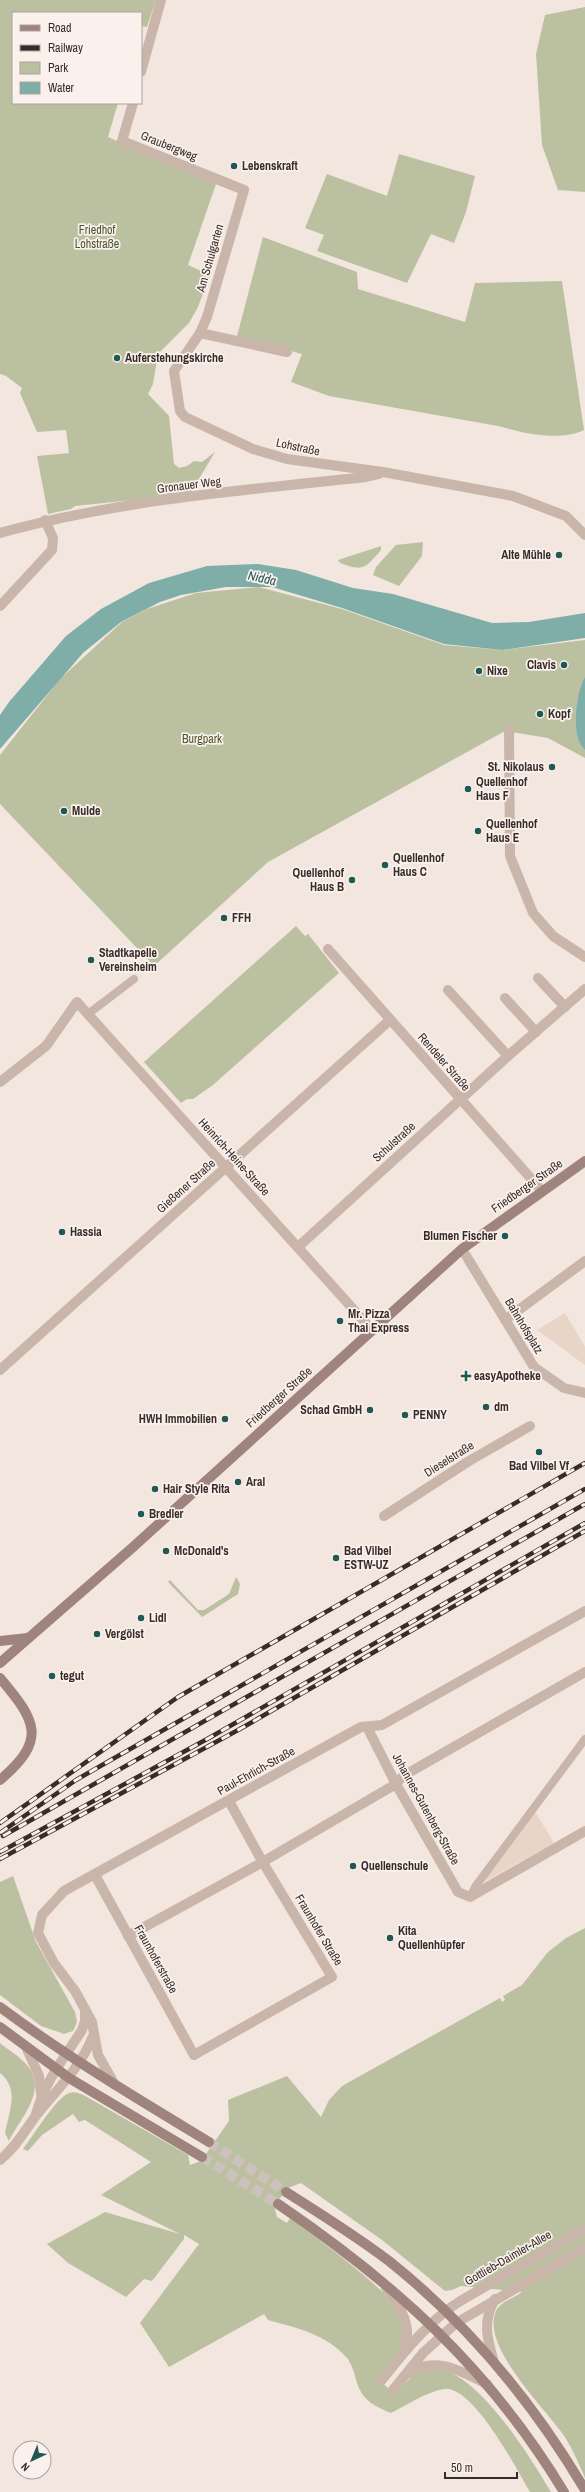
<svg xmlns="http://www.w3.org/2000/svg" width="585" height="2492" font-family="'Archivo Narrow',sans-serif">
<style>
.green{fill:#bbc1a0}
.plaza{fill:#e9d5c7}
.water{fill:#7faea9}
.lines{fill:none;stroke-linecap:round;stroke-linejoin:round}
.secondary-tunnel{stroke:#cdc1bb;stroke-width:10;stroke-dasharray:10 5;stroke-linecap:butt}
.pedestrian{stroke:#cab5ab;stroke-width:8}
.minor{stroke:#cab5ab;stroke-width:10}
.secondary{stroke:#9e847d;stroke-width:10}
.rail-casing{stroke:#382c2a;stroke-width:4.5}
.rail{stroke:#faf1ec;stroke-width:3;stroke-dasharray:9;stroke-linecap:butt}
.poi-dot{fill:#215853;stroke:#faf1ec;stroke-width:1.5}
.labels{text-anchor:middle;dominant-baseline:central;stroke-width:3.5;stroke-linejoin:round;paint-order:stroke}
.street-label{font-size:12px;fill:#382c2a;stroke:#faf1ec}
.poi-label{font-size:12px;font-weight:bold;fill:#382c2a;stroke:#faf1ec;text-anchor:start}
.park-label{font-size:12px;fill:#4d552f;stroke:#faf1ec}
.water-label{font-size:13px;font-style:italic;fill:#215853;stroke:#faf1ec}
</style>
<rect width="100%" height="100%" fill="#f2e6df"/>
<!-- green -->
<g class="green">
<polygon points="0,0 156,0 147,27 141,26 141,13 13,13 13,103 118,103 108,137 216,184 188,265 210,275 198,307 189,323 158,354 153,384 148,394 169,416 174,464 179,468 187,466 194,461 202,462 215,452 190,494 75,506 71,509 48,514 37,456 69,453 66,430 37,432 20,393 22,388 6,376 0,374"/>
<polygon points="585,7 585,192 558,190 542,145 536,54 545,15"/>
<polygon points="399,154 475,176 466,212 454,243 431,234 407,283 317,251 324,235 305,228 327,174 387,196"/>
<path d="M263,237L357,272L358,289L465,322L475,283L562,281L584,430C559,442 523,433 498,426L329,396L291,382L302,354L237,336Z"/>
<polygon points="423,542 422,556 399,586 373,575 376,567 396,545"/>
<path d="M381,546V550C365,568 364,572 340,563L338,560Z"/>
<polygon points="259,587 342,609 444,645 502,650 585,640 585,758 548,738 505,731 268,862 154,966 0,804 0,755 60,679 122,622 147,609 196,593"/>
<polygon points="296,926 305,936 308,934 339,973 213,1085 193,1099 187,1099 181,1103 144,1062"/>
<polygon points="236,1577 240,1584 238,1594 202,1617 168,1582 170,1580 198,1610 204,1610 229,1594"/>
<polygon points="13,1876 36,1942 75,2012 77,2022 73,2031 64,2034 41,2026 0,1995 0,1882"/>
<path d="M585,1928V2478C579,2464 573,2450 565,2437C545,2408 480,2346 496,2311C501,2301 513,2299 522,2292L461,2286L452,2290L445,2291L382,2240L301,2183L288,2188L274,2206L277,2217L287,2223L290,2218C312,2234 392,2293 401,2314C404,2322 403,2336 402,2345C399,2358 386,2370 378,2380L396,2394C404,2385 411,2374 423,2370C468,2353 532,2460 551,2492H530C517,2470 473,2385 444,2389C426,2392 407,2405 391,2413C381,2409 367,2403 361,2392C355,2382 355,2368 347,2358C326,2334 297,2328 268,2320L264,2314L169,2367L140,2323L199,2244L184,2235V2239L152,2281L144,2279L126,2297L68,2263L47,2244L105,2212L180,2234L101,2195L151,2162L85,2120L79,2122L73,2114L42,2135L28,2151L23,2149C33,2136 56,2098 69,2093C75,2091 82,2094 87,2097L188,2155L190,2165L201,2161L229,2121L228,2100L287,2076L321,2117L329,2100L342,2086L500,1998L502,2002L505,2000L503,1996L522,1985L548,1952L566,1938Z"/>
<path d="M0,2043C8,2050 18,2055 25,2063C50,2089 21,2117 9,2141L5,2133C9,2112 20,2089 0,2073Z"/>
</g>
<!-- plaza -->
<g class="plaza">
<polygon points="565,1313 585,1347 585,1365 537,1330"/>
<polygon points="533,1808 554,1843 475,1887"/>
</g>
<!-- water -->
<g class="water">
<polygon points="258,564 296,570 353,588 393,594 492,623 529,622 585,613 585,638 502,650 444,644 342,608 272,587 226,587 181,595 160,602 121,622 83,653 0,749 0,715 9,702 66,636 101,609 149,583 207,566"/>
<path d="M585,677V750C570,738 576,692 585,677Z"/>
</g>
<g class="lines">
<!-- secondary-tunnel -->
<g class="secondary-tunnel">
<polyline points="209,2142 286,2192"/>
<polyline points="202,2157 278,2204"/>
</g>
<!-- pedestrian -->
<g class="pedestrian">
<polyline points="88,1014 134,979"/>
<polyline points="470,1897 475,1887 585,1739"/>
</g>
<!-- minor -->
<g class="minor">
<polyline points="141,72 161,0"/>
<polyline points="133,103 122,141 244,190 207,317 200,333 174,371 180,411 185,417 253,449 287,459 383,472 513,496 566,516 585,535"/>
<polyline points="200,333 287,352"/>
<path d="M0,533C119,500 244,490 366,477L379,474"/>
<polyline points="0,606 52,550 53,538 45,520"/>
<polyline points="509,729 510,856 533,913 553,936 585,957"/>
<polyline points="328,949 542,1191"/>
<polyline points="538,978 565,1007"/>
<polyline points="448,990 508,1056"/>
<polyline points="505,998 536,1032"/>
<polyline points="0,1082 46,1046 77,1002 372,1330"/>
<polyline points="298,1247 508,1056 585,989"/>
<polyline points="462,1249 534,1367 564,1388 585,1393"/>
<polyline points="505,1320 585,1261"/>
<polyline points="0,1370 390,1020"/>
<polyline points="384,1516 469,1461 530,1426"/>
<polyline points="367,1727 396,1784 458,1892 470,1897 585,1831"/>
<polyline points="95,1875 194,2055 332,1977 262,1861 229,1801"/>
<polyline points="128,1936 254,1867 396,1784 403,1776 585,1672"/>
<polyline points="27,2049 39,2076 41,2094"/>
<polyline points="115,2085 98,2055 92,2022 75,1991 54,1963 38,1933 42,1915 64,1891 361,1727 382,1725 585,1611"/>
<path d="M36,2114C44,2083 64,2058 82,2030L85,2021V2009"/>
<path d="M0,2160C15,2148 24,2132 35,2117C56,2090 80,2069 93,2036"/>
<path d="M386,2288C401,2307 412,2325 405,2350"/>
<path d="M494,2362C487,2338 482,2322 495,2299"/>
<path d="M409,2373C436,2355 462,2372 487,2384"/>
<path d="M381,2381C405,2351 429,2320 462,2300L585,2229"/>
<polyline points="393,2390 423,2353 456,2323 585,2248"/>
</g>
<!-- secondary -->
<g class="secondary">
<polyline points="0,1641 28,1638"/>
<polyline points="0,1663 132,1548 462,1249 585,1161"/>
<path d="M0,1678C36,1721 48,1739 0,1780"/>
<path d="M0,2007C67,2057 138,2099 209,2142"/>
<polyline points="0,2027 69,2078 202,2157"/>
<path d="M286,2192C321,2214 356,2236 389,2261C468,2324 534,2404 585,2490"/>
<path d="M278,2204C397,2285 489,2368 564,2492"/>
</g>
<!-- rail casing -->
<g class="rail-casing">
<g id="rail">
<polyline points="0,1823 178,1697 585,1463"/>
<polyline points="0,1833 76,1780 585,1489"/>
<polyline points="3,1836 585,1504"/>
<polyline points="0,1852 209,1738 585,1523"/>
<polyline points="0,1859 240,1729 585,1531"/>
</g>
</g>
<!-- rail -->
<use href="#rail" class="rail"/>
</g>
<!-- markers -->
<g class="poi-dot">
<circle cx="234" cy="166" r="4"/>
<circle cx="117" cy="358" r="4"/>
<circle cx="559" cy="555" r="4"/>
<circle cx="564" cy="665" r="4"/>
<circle cx="479" cy="671" r="4"/>
<circle cx="540" cy="714" r="4"/>
<circle cx="552" cy="767" r="4"/>
<circle cx="468" cy="789" r="4"/>
<circle cx="64" cy="811" r="4"/>
<circle cx="478" cy="831" r="4"/>
<circle cx="385" cy="865" r="4"/>
<circle cx="352" cy="880" r="4"/>
<circle cx="224" cy="918" r="4"/>
<circle cx="91" cy="960" r="4"/>
<circle cx="62" cy="1232" r="4"/>
<circle cx="505" cy="1236" r="4"/>
<circle cx="340" cy="1321" r="4"/>
<path d="M464 1370h4v4h4v4h-4v4h-4v-4h-4v-4h4z"/>
<circle cx="486" cy="1407" r="4"/>
<circle cx="370" cy="1410" r="4"/>
<circle cx="405" cy="1415" r="4"/>
<circle cx="225" cy="1419" r="4"/>
<circle cx="539" cy="1452" r="4"/>
<circle cx="238" cy="1482" r="4"/>
<circle cx="155" cy="1489" r="4"/>
<circle cx="141" cy="1514" r="4"/>
<circle cx="166" cy="1551" r="4"/>
<circle cx="336" cy="1558" r="4"/>
<circle cx="141" cy="1618" r="4"/>
<circle cx="97" cy="1634" r="4"/>
<circle cx="52" cy="1676" r="4"/>
<circle cx="353" cy="1866" r="4"/>
<circle cx="390" cy="1938" r="4"/>
</g>
<g class="labels">
<!-- street labels -->
<g class="street-label">
<text transform="translate(169 146) rotate(22)">Graubergweg</text>
<text transform="translate(210 258) rotate(-74)">Am Schulgarten</text>
<text transform="translate(298 447) rotate(12)">Lohstraße</text>
<text transform="translate(189 485) rotate(-7)">Gronauer Weg</text>
<text transform="translate(444 1062) rotate(49)">Rendeler Straße</text>
<text transform="translate(394 1142) rotate(-42)">Schulstraße</text>
<text transform="translate(234 1157) rotate(48)">Heinrich-Heine-Straße</text>
<text transform="translate(186 1186) rotate(-42)">Gießener Straße</text>
<text transform="translate(527 1186) rotate(-35)">Friedberger Straße</text>
<text transform="translate(524 1326) rotate(59)">Bahnhofsplatz</text>
<text transform="translate(279 1397) rotate(-42)">Friedberger Straße</text>
<text transform="translate(449 1459) rotate(-32)">Dieselstraße</text>
<text transform="translate(256 1771) rotate(-29)">Paul-Ehrlich-Straße</text>
<text transform="translate(426 1809) rotate(61)">Johannes-Gutenberg-Straße</text>
<text transform="translate(319 1930) rotate(59)">Fraunhofer Straße</text>
<text transform="translate(156 1959) rotate(61)">Fraunhoferstraße</text>
<text transform="translate(508 2258) rotate(-30)">Gottlieb-Daimler-Allee</text>
</g>
<!-- poi labels -->
<g class="poi-label">
<text x="242" y="166">Lebenskraft</text>
<text x="125" y="358">Auferstehungskirche</text>
<text x="551" y="555" text-anchor="end">Alte Mühle</text>
<text x="556" y="665" text-anchor="end">Clavis</text>
<text x="487" y="671">Nixe</text>
<text x="548" y="714">Kopf</text>
<text x="544" y="767" text-anchor="end">St. Nikolaus</text>
<text x="476" y="782">Quellenhof<tspan x="476" dy="14">Haus F</tspan></text>
<text x="72" y="811">Mulde</text>
<text x="486" y="824">Quellenhof<tspan x="486" dy="14">Haus E</tspan></text>
<text x="393" y="858">Quellenhof<tspan x="393" dy="14">Haus C</tspan></text>
<text x="344" y="873" text-anchor="end">Quellenhof<tspan x="344" dy="14">Haus B</tspan></text>
<text x="232" y="918">FFH</text>
<text x="99" y="953">Stadtkapelle<tspan x="99" dy="14">Vereinsheim</tspan></text>
<text x="70" y="1232">Hassia</text>
<text x="497" y="1236" text-anchor="end">Blumen Fischer</text>
<text x="348" y="1314">Mr. Pizza<tspan x="348" dy="14">Thai Express</tspan></text>
<text x="474" y="1376">easyApotheke</text>
<text x="494" y="1407">dm</text>
<text x="362" y="1410" text-anchor="end">Schad GmbH</text>
<text x="413" y="1415">PENNY</text>
<text x="217" y="1419" text-anchor="end">HWH Immobilien</text>
<text x="539" y="1466" text-anchor="middle">Bad Vilbel Vf</text>
<text x="246" y="1482">Aral</text>
<text x="163" y="1489">Hair Style Rita</text>
<text x="149" y="1514">Bredler</text>
<text x="174" y="1551">McDonald's</text>
<text x="344" y="1551">Bad Vilbel<tspan x="344" dy="14">ESTW-UZ</tspan></text>
<text x="149" y="1618">Lidl</text>
<text x="105" y="1634">Vergölst</text>
<text x="60" y="1676">tegut</text>
<text x="361" y="1866">Quellenschule</text>
<text x="398" y="1931">Kita<tspan x="398" dy="14">Quellenhüpfer</tspan></text>
</g>
<!-- park labels -->
<g class="park-label">
<text x="97" y="230">Friedhof<tspan x="97" dy="14">Lohstraße</tspan></text>
<text x="202" y="739">Burgpark</text>
</g>
<!-- water labels -->
<g class="water-label">
<text transform="translate(262 578) rotate(12)">Nidda</text>
</g>
</g>
<!-- legend -->
<rect x="12" y="12" width="130" height="92" fill="#faf1ec" stroke="#aca29e"/>
<rect x="20" y="25" width="20" height="6" fill="#9e847d" stroke="#aca29e"/>
<text x="48" y="32" font-size="12" fill="#382c2a">Road</text>
<rect x="20" y="45" width="20" height="6" fill="#382c2a" stroke="#aca29e"/>
<text x="48" y="52" font-size="12" fill="#382c2a">Railway</text>
<rect x="20" y="62" width="20" height="12" fill="#bbc1a0" stroke="#aca29e"/>
<text x="48" y="72" font-size="12" fill="#382c2a">Park</text>
<rect x="20" y="82" width="20" height="12" fill="#7faea9" stroke="#aca29e"/>
<text x="48" y="92" font-size="12" fill="#382c2a">Water</text>
<!-- north arrow -->
<g transform="translate(32 2460) rotate(224)"><circle r="19" fill="#faf1ec" stroke="#aca29e"/>
<path d="M0-3L7 15L0 10L-7 15Z" fill="#215853"/>
<text y="-6" font-size="11" font-weight="bold" text-anchor="middle" fill="#382c2a">N</text>
</g>
<!-- scale -->
<path d="M445 2472v6h72v-6" fill="none" stroke="#382c2a" stroke-width="2"/>
<text x="451" y="2472" font-size="12" fill="#382c2a" stroke="#faf1ec" stroke-width="3" paint-order="stroke">50 m</text>
</svg>
